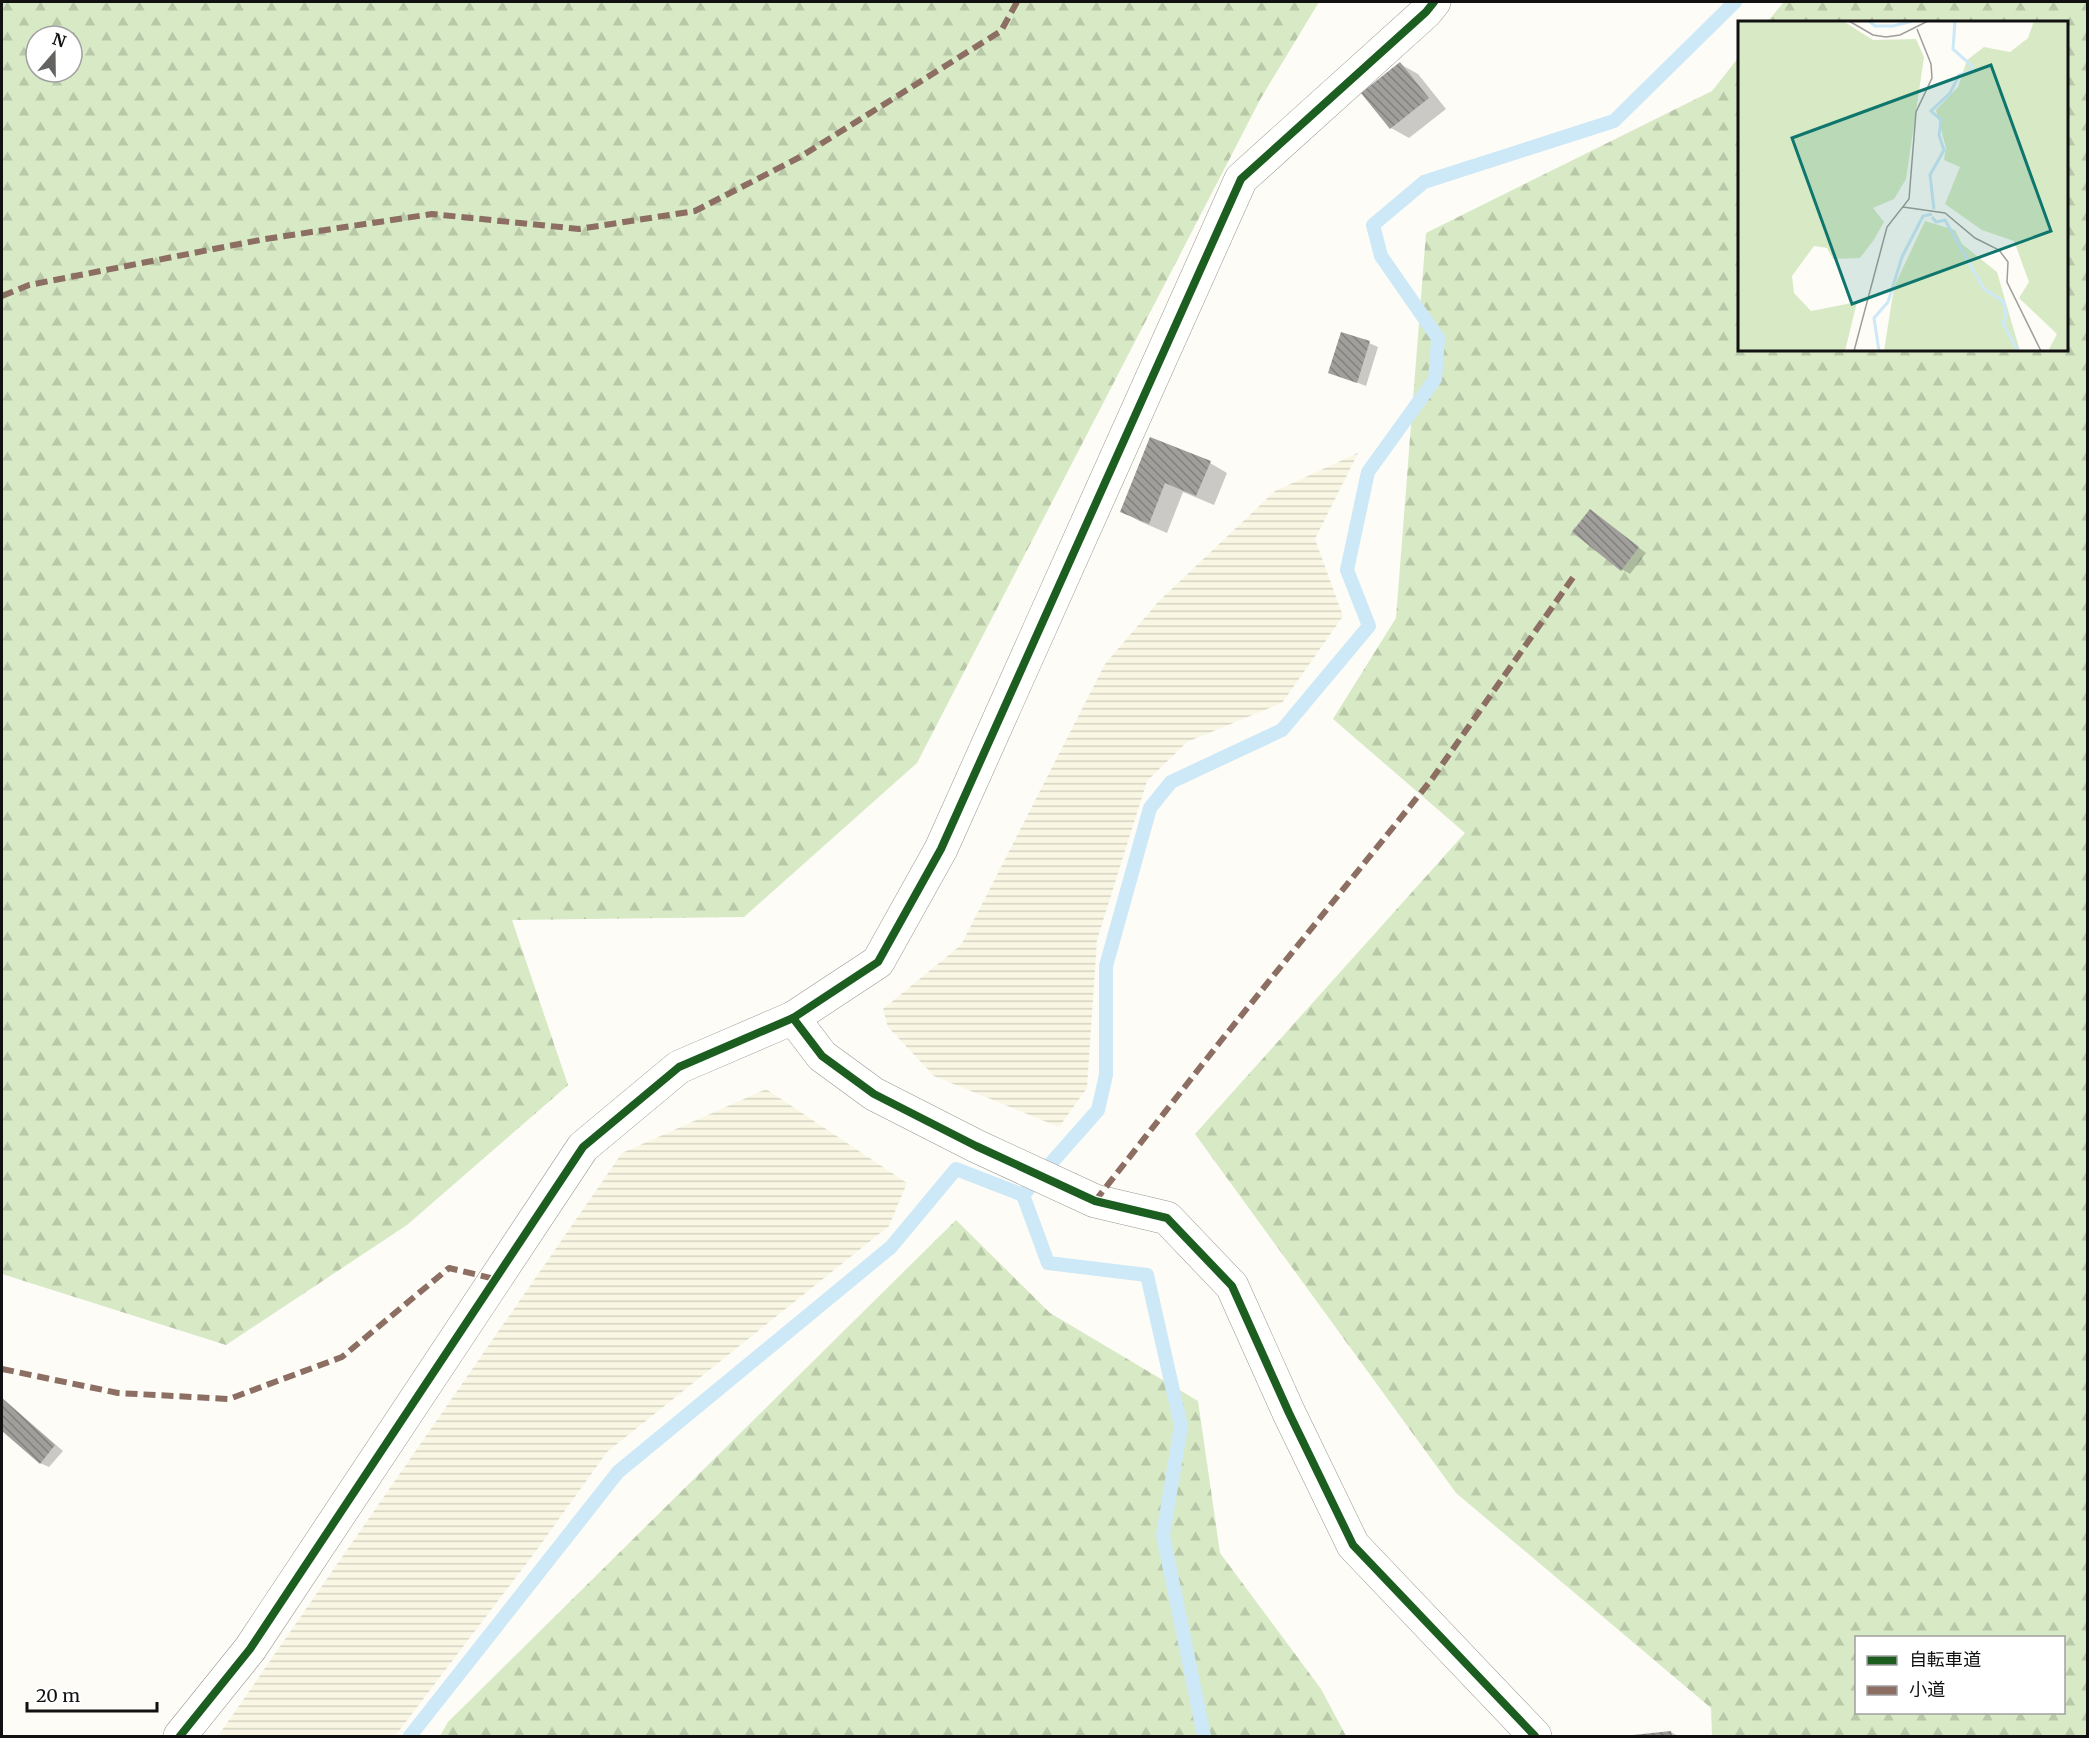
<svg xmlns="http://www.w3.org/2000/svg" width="2089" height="1738" font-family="Merriweather,'Noto Sans JP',serif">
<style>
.farmland{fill:url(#farmland-rules)}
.forest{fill:url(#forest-firs);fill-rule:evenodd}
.shadow{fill:#0003}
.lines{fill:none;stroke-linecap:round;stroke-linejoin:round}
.stream{stroke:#cde8f7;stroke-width:14}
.building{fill:url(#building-back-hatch)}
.street-casing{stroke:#979795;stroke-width:34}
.street{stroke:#fffffe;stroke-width:33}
.quiet{stroke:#8d6e63;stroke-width:6;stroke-dasharray:12 6;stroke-linecap:butt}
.cycleway-casing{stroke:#fff;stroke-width:11}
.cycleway{stroke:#1b5e20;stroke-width:8}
.inset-river{fill:none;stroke:#cde8f7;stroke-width:3}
.inset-road{fill:none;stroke:#9f9e9b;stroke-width:1.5}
.view{fill:#0f766e;fill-opacity:0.15;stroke:#0f766e;stroke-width:3}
.inset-edge{fill:none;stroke:#111;stroke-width:3}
</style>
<defs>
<pattern id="farmland-rules" width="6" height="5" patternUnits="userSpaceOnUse" patternTransform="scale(1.5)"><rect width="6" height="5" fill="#f9f7e4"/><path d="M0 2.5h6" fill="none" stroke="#d4d3c3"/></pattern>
<pattern id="forest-firs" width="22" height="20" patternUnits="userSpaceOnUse" patternTransform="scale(1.5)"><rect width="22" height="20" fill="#d8eac5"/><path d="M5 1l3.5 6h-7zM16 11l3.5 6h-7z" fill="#b8c8a8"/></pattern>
<pattern id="building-back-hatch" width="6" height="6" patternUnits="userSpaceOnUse" patternTransform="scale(1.5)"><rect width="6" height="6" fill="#a19f9c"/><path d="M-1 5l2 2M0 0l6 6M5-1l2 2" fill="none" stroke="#82807e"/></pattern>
</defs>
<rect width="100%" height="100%" fill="#fdfcf7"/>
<!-- farmland -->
<g class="farmland">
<polygon points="1358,453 1315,539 1343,616 1282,703 1187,742 1147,781 1097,940 1087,1088 1059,1127 934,1076 888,1027 883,1009 961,945 1105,664 1159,601 1275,491"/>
<polygon points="766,1089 907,1183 889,1226 607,1452 536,1551 395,1736 218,1736 622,1153"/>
</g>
<!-- forest -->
<g class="forest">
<path d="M2,2H1319L1261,98L917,763L744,917L512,920L568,1085L407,1225L226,1345L2,1274ZM36,36H72V72H36Z"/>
<path d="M1784,2H2087V1736H1712L1711,1708L1456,1493L1195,1134L1465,833L1333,719L1396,618L1426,233L1712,91L1739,57L1740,350H2066V22H1767ZM1856,1638H2064V1712H1856Z"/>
<polygon points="956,1220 1050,1313 1198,1401 1220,1553 1321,1689 1346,1736 440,1736 448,1722"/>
</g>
<!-- shadow -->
<g class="shadow">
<polygon points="1400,64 1418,74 1446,109 1409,138 1391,128"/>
<polygon points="1369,343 1378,347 1366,386 1330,372"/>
<polygon points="1151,439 1210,463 1227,473 1214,505 1183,492 1167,533 1139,521 1122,511"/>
<polygon points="1591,511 1646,553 1630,574 1621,569"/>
<polygon points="2,1398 63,1451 49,1467 40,1463 2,1429"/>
<polygon points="1671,1732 1678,1736 1633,1736"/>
</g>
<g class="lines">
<!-- stream -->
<g class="stream">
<polyline points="1023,1195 1048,1263 1147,1275 1181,1426 1163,1535 1204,1736"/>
<polyline points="410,1736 618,1472 891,1247 956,1169 1023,1195 1098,1110 1106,1075 1106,966 1150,808 1171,782 1282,730 1369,626 1347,570 1368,472 1435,379 1438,338 1381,256 1373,225 1424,182 1614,121 1735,2"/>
</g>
</g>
<!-- building -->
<g class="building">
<polygon points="1400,62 1429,98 1390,129 1361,93"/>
<polygon points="1341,332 1370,341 1357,383 1328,373"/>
<polygon points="1150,437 1211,461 1196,496 1165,483 1149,524 1120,512"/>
<polygon points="1590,509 1639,547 1621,571 1572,532"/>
<polygon points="2,1398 55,1445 40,1464 2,1431"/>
<polygon points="1671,1731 1672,1736 1633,1736 1633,1735"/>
</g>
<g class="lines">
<!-- street casing -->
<g class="street-casing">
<g id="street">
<polyline points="793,1018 822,1056 874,1094 976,1146 1095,1201 1167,1218 1232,1286 1289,1413 1353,1545 1535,1736"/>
<polyline points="180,1736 250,1649 583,1147 679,1067 793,1018 878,962 941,849 1241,179 1426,12 1434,2"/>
</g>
</g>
<!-- street -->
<use href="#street" class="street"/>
<!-- quiet -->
<g class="quiet">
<polyline points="2,296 29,285 265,239 432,214 579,229 695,211 800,157 1001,31 1017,2"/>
<polyline points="1095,1201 1220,1042 1432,779 1574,576"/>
<polyline points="2,1369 118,1393 229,1399 342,1357 449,1268 495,1279"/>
</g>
<!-- cycleway casing -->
<g class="cycleway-casing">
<g id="cycleway">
<polyline points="793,1018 822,1056 874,1094 976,1146 1095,1201 1167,1218 1232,1286 1289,1413 1353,1545 1535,1736"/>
<polyline points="180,1736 250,1649 583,1147 679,1067 793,1018 878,962 941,849 1241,179 1426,12 1434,2"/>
</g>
</g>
<!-- cycleway -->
<use href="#cycleway" class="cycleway"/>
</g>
<!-- overview -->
<g transform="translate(1738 21)">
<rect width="330" height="330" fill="#fdfcf7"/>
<path d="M0,0H105L135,19L178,18L186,36L168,158L156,178L135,187L146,201L135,220L122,237L95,238L89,227L76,225L54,255L56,272L73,290L119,281L107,330H0ZM296,0H330V330H310L319,313L281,277L291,261L276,220L244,209L207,183L222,146L206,139L208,127L198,89L220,66L229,39L246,26L272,31L290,17ZM187,200L217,209L224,223L259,251L282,330H146L156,266Z" fill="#d8eac5"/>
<path class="inset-river" d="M131,0L137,5H155L175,0M196,188L192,154L206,129L201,114L203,99L193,90L212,72L221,54L234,50V45L215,28L217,0M194,196L198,201L207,199L246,268L265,280L268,293L265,302L280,330M141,330L136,297L150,281L164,236L185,195L194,193"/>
<path class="inset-road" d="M111,0L135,14L148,16L162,14L190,0M165,186L207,192L237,217L261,229L270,241L269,261L303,330M116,330L149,206L171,178L178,91L194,57L193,43L179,8"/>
<path class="view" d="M253,44L313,210L114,283L54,117Z"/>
<rect width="330" height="330" class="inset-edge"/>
</g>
<!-- border -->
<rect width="2089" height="1738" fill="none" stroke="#111111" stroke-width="6"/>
<!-- legend -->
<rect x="1855" y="1636" width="210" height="78" fill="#ffffff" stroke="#a0a0a0" stroke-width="1.5"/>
<rect x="1867" y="1656" width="30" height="9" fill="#1b5e20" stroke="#a0a0a0" stroke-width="1.5"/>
<text x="1909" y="1666" font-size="18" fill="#111111">自転車道</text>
<rect x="1867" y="1686" width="30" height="9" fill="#8d6e63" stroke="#a0a0a0" stroke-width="1.5"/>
<text x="1909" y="1696" font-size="18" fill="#111111">小道</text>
<!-- north arrow -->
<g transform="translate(54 54) rotate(20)"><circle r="28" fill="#ffffff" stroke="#a0a0a0" stroke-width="1.5"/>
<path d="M0-4.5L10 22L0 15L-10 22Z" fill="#646362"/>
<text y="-9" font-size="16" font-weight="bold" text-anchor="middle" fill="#111111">N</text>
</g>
<!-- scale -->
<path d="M27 1702v9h130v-9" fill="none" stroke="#111111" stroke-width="3"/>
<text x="36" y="1702" font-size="18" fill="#111111" stroke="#ffffff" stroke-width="4.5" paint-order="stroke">20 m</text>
</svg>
